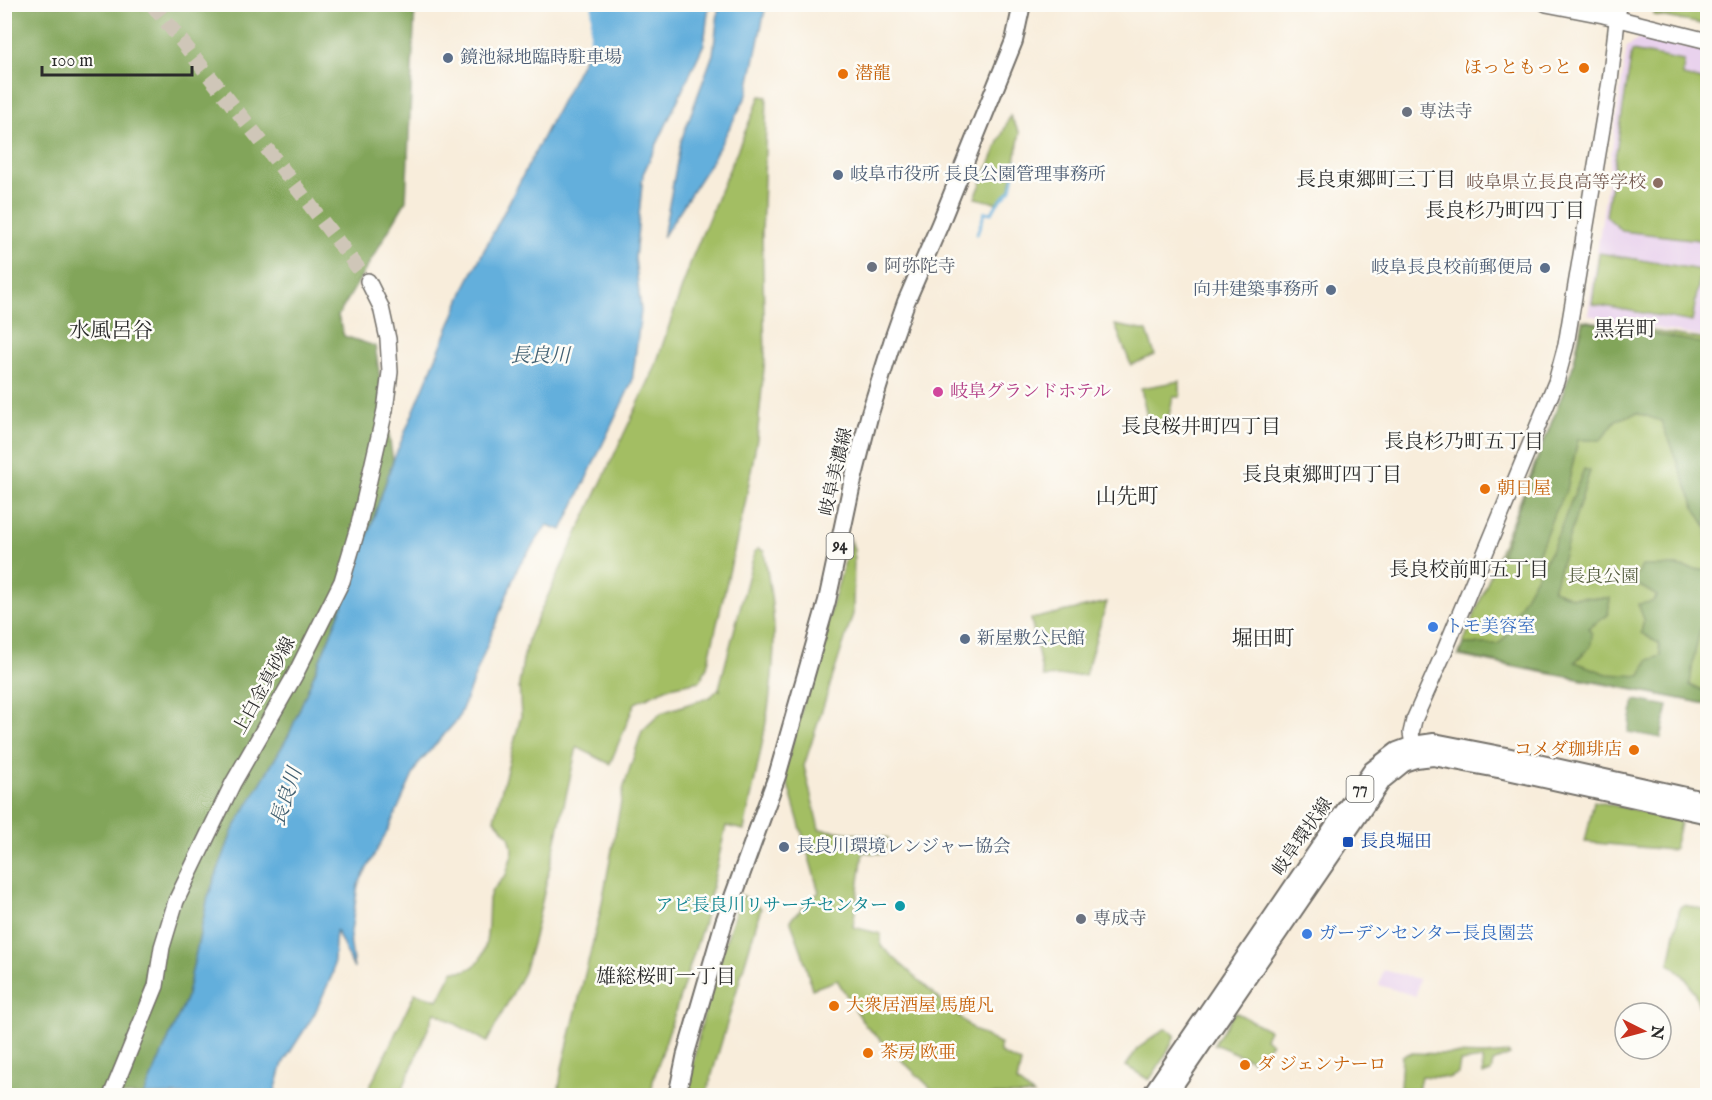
<svg xmlns="http://www.w3.org/2000/svg" width="1712" height="1100" font-family="'IM FELL English','Noto Serif JP',serif">
<style>
.built{fill:#e9d2ed}
.green{fill:#a3be64;stroke:#677448;stroke-width:1.5}
.forest{fill:#82a55a;stroke:#566842;stroke-width:1.5}
.water{fill:#63afdc;stroke:#476d84;stroke-width:1.5}
.lines{fill:none;stroke-linecap:round;stroke-linejoin:round}
.stream{stroke:#63afdc;stroke-width:3}
.river{stroke:#63afdc;stroke-width:18}
.secondary-tunnel{stroke:#cfc6b8;stroke-width:15;stroke-dasharray:15 8;stroke-linecap:butt}
.secondary-casing{stroke:#736f69;stroke-width:18}
.primary-casing{stroke:#736f69;stroke-width:20}
.secondary{stroke:#fff;stroke-width:15}
.primary{stroke:#fff;stroke-width:16}
.service-dot{fill:#5c6f8a;stroke:#fdfcf7;stroke-width:2}
.food-dot{fill:#e8710a;stroke:#fdfcf7;stroke-width:2}
.worship-dot{fill:#6b7280;stroke:#fdfcf7;stroke-width:2}
.education-dot{fill:#8d6e63;stroke:#fdfcf7;stroke-width:2}
.hotel-dot{fill:#d1479c;stroke:#fdfcf7;stroke-width:2}
.shop-dot{fill:#3f7fe0;stroke:#fdfcf7;stroke-width:2}
.transit-dot{fill:#1a4fb4;stroke:#fdfcf7;stroke-width:2}
.culture-dot{fill:#0f9aa8;stroke:#fdfcf7;stroke-width:2}
.labels{text-anchor:middle;dominant-baseline:central;stroke-width:5;stroke-linejoin:round;paint-order:stroke}
.shield{fill:#fdfcf7;stroke:#6a6a68;stroke-width:1.5}
.shield-label{font-size:16px;font-weight:bold;fill:#2b2b2b}
.service-label{font-size:18px;fill:#4e5e75;stroke:#fdfcf7;text-anchor:start}
.food-label{font-size:18px;fill:#c56008;stroke:#fdfcf7;text-anchor:start}
.worship-label{font-size:18px;fill:#5b616d;stroke:#fdfcf7;text-anchor:start}
.education-label{font-size:18px;fill:#785e54;stroke:#fdfcf7;text-anchor:end}
.hotel-label{font-size:18px;fill:#b23c85;stroke:#fdfcf7;text-anchor:start}
.street-label{font-size:18px;fill:#2b2b2b;stroke:#fdfcf7}
.park-label{font-size:18px;fill:#555e3f;stroke:#fdfcf7}
.shop-label{font-size:18px;fill:#366cbe;stroke:#fdfcf7;text-anchor:start}
.transit-label{font-size:18px;fill:#164399;stroke:#fdfcf7;text-anchor:start}
.culture-label{font-size:18px;fill:#0d838f;stroke:#fdfcf7;text-anchor:end}
.neighbourhood-label{font-size:20px;fill:#2b2b2b;stroke:#fdfcf7}
.water-label{font-size:20px;font-style:italic;fill:#416072;stroke:#fdfcf7}
.quarter-label{font-size:21px;fill:#2b2b2b;stroke:#fdfcf7}
</style>
<rect width="100%" height="100%" fill="#fdfcf7"/>
<filter id="ink" filterUnits="userSpaceOnUse"><feTurbulence type="fractalNoise" baseFrequency=".0167" numOctaves="2"/><feDisplacementMap in="SourceGraphic" scale="12" xChannelSelector="R" yChannelSelector="G"/><feConvolveMatrix kernelMatrix="1 2 1 2 8 2 1 2 1" color-interpolation-filters="sRGB"/></filter>
<filter id="wash" filterUnits="userSpaceOnUse"><feTurbulence type="fractalNoise" baseFrequency=".008" numOctaves="4" result="noise"/><feDisplacementMap in="SourceGraphic" scale="24" xChannelSelector="R" yChannelSelector="G"/><feGaussianBlur stdDeviation="1.35" result="paint"/><feColorMatrix in="noise" values="0 0 0 0 0 0 0 0 0 0 0 0 0 0 0 0 0 1.4 0 .05"/><feComposite in="paint" operator="in"/></filter>
<g filter="url(#wash)">
<rect width="100%" height="100%" fill="#f8eddb"/>
<!-- built -->
<g class="built">
<polygon points="1641,38 1707,51 1707,338 1588,315 1627,47"/>
<polygon points="1383,970 1419,979 1416,996 1379,985"/>
</g>
<!-- green -->
<g class="green">
<polygon points="1655,5 1707,5 1707,25 1654,15"/>
<polygon points="1632,51 1684,61 1683,76 1707,81 1707,241 1622,231 1606,216"/>
<path d="M760,96L767,97L762,233L765,358L757,439L745,504L707,667L700,681L670,687L635,703L610,764L577,747L534,937L524,972L487,1042L435,1012L400,1095H366L415,993L438,1000L453,971C493,975 487,925 489,899L491,892L506,875L513,851L509,836L494,819L521,716L519,685L523,660L529,636L654,370L692,258Z"/>
<polygon points="1010,116 1020,133 1010,189 997,203 975,198"/>
<polygon points="1599,253 1701,270 1692,322 1592,304"/>
<polygon points="1582,320 1707,340 1707,704 1458,656 1572,371"/>
<polygon points="1115,325 1147,331 1155,355 1131,365"/>
<polygon points="1180,381 1180,397 1173,397 1167,424 1148,423 1141,388"/>
<polygon points="851,540 854,550 853,614 804,766 819,829 888,838 884,854 863,852 853,927 881,934 881,946 974,1030 1000,1044 1000,1053 1021,1063 1017,1082 1034,1095 938,1095 865,1025 837,980 812,989 802,952 790,920 819,892 784,771"/>
<path d="M758,549L764,551C768,576 773,603 774,629C775,697 758,764 744,830L726,826L704,922L653,1081L651,1095H558L562,1068L600,913L624,786L642,731L661,713L710,697L719,689L721,691L719,688L755,551Z"/>
<polygon points="1107,602 1085,675 1043,677 1031,619"/>
<polygon points="1594,801 1677,819 1680,823 1674,848 1671,850 1585,842"/>
<polygon points="741,895 761,908 706,1095 685,1096 709,992"/>
<path d="M1684,905L1707,910V1038L1704,1034C1702,1007 1694,979 1669,964L1680,907Z"/>
<polygon points="1235,1012 1269,1030 1265,1038 1271,1043 1257,1062 1214,1044"/>
<path d="M1166,1028L1175,1035C1173,1044 1155,1072 1149,1080L1126,1066L1137,1049Z"/>
<polygon points="1410,1053 1486,1055 1509,1053 1510,1055 1493,1062 1491,1072 1483,1075 1482,1059 1460,1062 1458,1074 1448,1078 1421,1076 1418,1091 1400,1088 1402,1056"/>
</g>
<!-- forest -->
<g class="forest">
<polygon points="5,5 415,5 406,201 338,316 344,336 375,346 393,461 351,585 289,735 233,831 208,897 186,999 144,1095 5,1096"/>
<polygon points="1584,321 1707,344 1707,528 1696,510 1661,421 1637,413 1616,420 1601,440 1578,440 1567,490 1555,511 1536,560 1501,555 1572,369"/>
<polygon points="1584,469 1590,471 1553,590 1572,597 1610,598 1608,615 1588,628 1592,634 1591,646 1575,662 1607,674 1641,676 1648,660 1661,656 1658,643 1641,633 1644,619 1638,604 1652,602 1657,596 1633,582 1642,566 1676,566 1707,571 1707,601 1693,661 1690,685 1707,693 1707,704 1460,655 1464,644 1498,644 1507,635 1510,623 1553,547"/>
<polygon points="1635,700 1668,706 1661,738 1628,732"/>
</g>
<!-- water -->
<g class="water">
<polygon points="609,5 709,5 704,44 643,174 635,258 641,311 632,382 562,530 547,525 518,567 458,719 418,764 388,830 358,885 350,938 354,969 336,930 333,973 314,1015 283,1063 274,1095 144,1095 186,999 208,897 233,830 289,735 351,585 393,461 467,283 583,60"/>
<polygon points="719,5 766,5 747,95 711,162 663,237 681,141 713,54"/>
</g>
<g class="lines">
<!-- stream -->
<polyline class="stream" points="977,234 985,212 992,213 997,204 1011,189 1017,161"/>
<!-- river -->
<polyline class="river" points="598,48 601,4"/>
</g>
</g>
<g filter="url(#ink)">
<g class="lines">
<!-- secondary-tunnel -->
<polyline class="secondary-tunnel" points="152,4 261,141 368,281"/>
<!-- secondary casing -->
<g class="secondary-casing">
<g id="secondary">
<polyline points="1546,4 1603,15 1708,41"/>
<polyline points="1415,756 1411,733 1414,720 1442,657 1556,382 1566,345 1610,81 1619,4"/>
<polyline points="111,1096 156,986 162,947 176,901 233,783 295,675 342,581 359,524 385,410 390,372 388,339 381,307 368,281"/>
</g>
</g>
<!-- primary casing -->
<g class="primary-casing">
<g id="primary">
<polyline points="677,1096 686,1053 724,922 777,776 827,601 852,484 870,413 894,336 906,302 940,224 1014,41 1022,4"/>
<polyline points="1150,1096 1372,770 1397,751 1413,745 1434,742 1506,756 1708,801"/>
<polyline points="1167,1096 1383,780 1404,763 1416,759 1433,757 1503,770 1708,815"/>
</g>
</g>
<!-- secondary -->
<use href="#secondary" class="secondary"/>
<!-- primary -->
<use href="#primary" class="primary"/>
</g>
</g>
<!-- markers -->
<g class="service-dot">
<circle cx="448" cy="58" r="6"/>
<circle cx="838" cy="175" r="6"/>
<circle cx="1545" cy="268" r="6"/>
<circle cx="1331" cy="290" r="6"/>
<circle cx="965" cy="639" r="6"/>
<circle cx="784" cy="847" r="6"/>
</g>
<g class="food-dot">
<circle cx="1584" cy="68" r="6"/>
<circle cx="843" cy="74" r="6"/>
<circle cx="1485" cy="489" r="6"/>
<circle cx="1634" cy="750" r="6"/>
<circle cx="834" cy="1006" r="6"/>
<circle cx="868" cy="1053" r="6"/>
<circle cx="1245" cy="1065" r="6"/>
</g>
<g class="worship-dot">
<circle cx="1407" cy="112" r="6"/>
<circle cx="872" cy="267" r="6"/>
<circle cx="1081" cy="919" r="6"/>
</g>
<circle class="education-dot" cx="1658" cy="183" r="6"/>
<circle class="hotel-dot" cx="938" cy="392" r="6"/>
<g class="shop-dot">
<circle cx="1433" cy="627" r="6"/>
<circle cx="1307" cy="934" r="6"/>
</g>
<rect class="transit-dot" x="1342" y="836" width="12" height="12" rx="3"/>
<circle class="culture-dot" cx="900" cy="906" r="6"/>
<g class="labels">
<!-- shield labels -->
<g class="shield">
<rect x="826.5" y="533" width="27" height="26" rx="4.5"/>
<rect x="1346.5" y="776" width="27" height="26" rx="4.5"/>
</g>
<g class="shield-label">
<text x="840" y="546">94</text>
<text x="1360" y="789">77</text>
</g>
<!-- service labels -->
<g class="service-label">
<text x="460" y="58">鏡池緑地臨時駐車場</text>
<text x="850" y="175">岐阜市役所 長良公園管理事務所</text>
<text x="1533" y="268" text-anchor="end">岐阜長良校前郵便局</text>
<text x="1319" y="290" text-anchor="end">向井建築事務所</text>
<text x="977" y="639">新屋敷公民館</text>
<text x="796" y="847">長良川環境レンジャー協会</text>
</g>
<!-- food labels -->
<g class="food-label">
<text x="1572" y="68" text-anchor="end">ほっともっと</text>
<text x="855" y="74">潜龍</text>
<text x="1497" y="489">朝日屋</text>
<text x="1622" y="750" text-anchor="end">コメダ珈琲店</text>
<text x="846" y="1006">大衆居酒屋 馬鹿凡</text>
<text x="880" y="1053">茶房 欧亜</text>
<text x="1257" y="1065">ダ ジェンナーロ</text>
</g>
<!-- worship labels -->
<g class="worship-label">
<text x="1419" y="112">専法寺</text>
<text x="884" y="267">阿弥陀寺</text>
<text x="1093" y="919">専成寺</text>
</g>
<!-- education labels -->
<g class="education-label">
<text x="1646" y="183">岐阜県立長良高等学校</text>
</g>
<!-- hotel labels -->
<g class="hotel-label">
<text x="950" y="392">岐阜グランドホテル</text>
</g>
<!-- street labels -->
<g class="street-label">
<text transform="translate(837 472) rotate(-77)">岐阜美濃線</text>
<text transform="translate(265 686) rotate(-61)">上白金真砂線</text>
<text transform="translate(1303 837) rotate(-55)">岐阜環状線</text>
</g>
<!-- park labels -->
<g class="park-label">
<text x="1603" y="577">長良公園</text>
</g>
<!-- shop labels -->
<g class="shop-label">
<text x="1445" y="627">トモ美容室</text>
<text x="1319" y="934">ガーデンセンター長良園芸</text>
</g>
<!-- transit labels -->
<g class="transit-label">
<text x="1360" y="842">長良堀田</text>
</g>
<!-- culture labels -->
<g class="culture-label">
<text x="888" y="906">アピ長良川リサーチセンター</text>
</g>
<!-- neighbourhood labels -->
<g class="neighbourhood-label">
<text x="1376" y="180">長良東郷町三丁目</text>
<text x="1505" y="211">長良杉乃町四丁目</text>
<text x="1201" y="427">長良桜井町四丁目</text>
<text x="1464" y="442">長良杉乃町五丁目</text>
<text x="1322" y="475">長良東郷町四丁目</text>
<text x="1469" y="570">長良校前町五丁目</text>
<text x="666" y="977">雄総桜町一丁目</text>
</g>
<!-- water labels -->
<g class="water-label">
<text x="540" y="356">長良川</text>
<text transform="translate(287 797) rotate(-72)">長良川</text>
</g>
<!-- quarter labels -->
<g class="quarter-label">
<text x="1625" y="330">黒岩町</text>
<text x="111" y="331">水風呂谷</text>
<text x="1127" y="497">山先町</text>
<text x="1263" y="639">堀田町</text>
</g>
</g>
<!-- margin -->
<rect width="1712" height="1100" fill="none" stroke="#fdfcf7" stroke-width="24"/>
<!-- north arrow -->
<g transform="translate(1643 1031) rotate(96)"><circle r="28" fill="#fdfcf7" stroke="#a9a8a5" stroke-width="1.5"/>
<path d="M0-4.5L10 22L0 15L-10 22Z" fill="#c8321e"/>
<text y="-9" font-size="16" font-weight="bold" text-anchor="middle" fill="#2b2b2b">N</text>
</g>
<!-- scale -->
<path d="M42 66v9h150v-9" fill="none" stroke="#2b2b2b" stroke-width="3"/>
<text x="51" y="66" font-size="18" fill="#2b2b2b" stroke="#fdfcf7" stroke-width="4.5" paint-order="stroke">100 m</text>
</svg>
